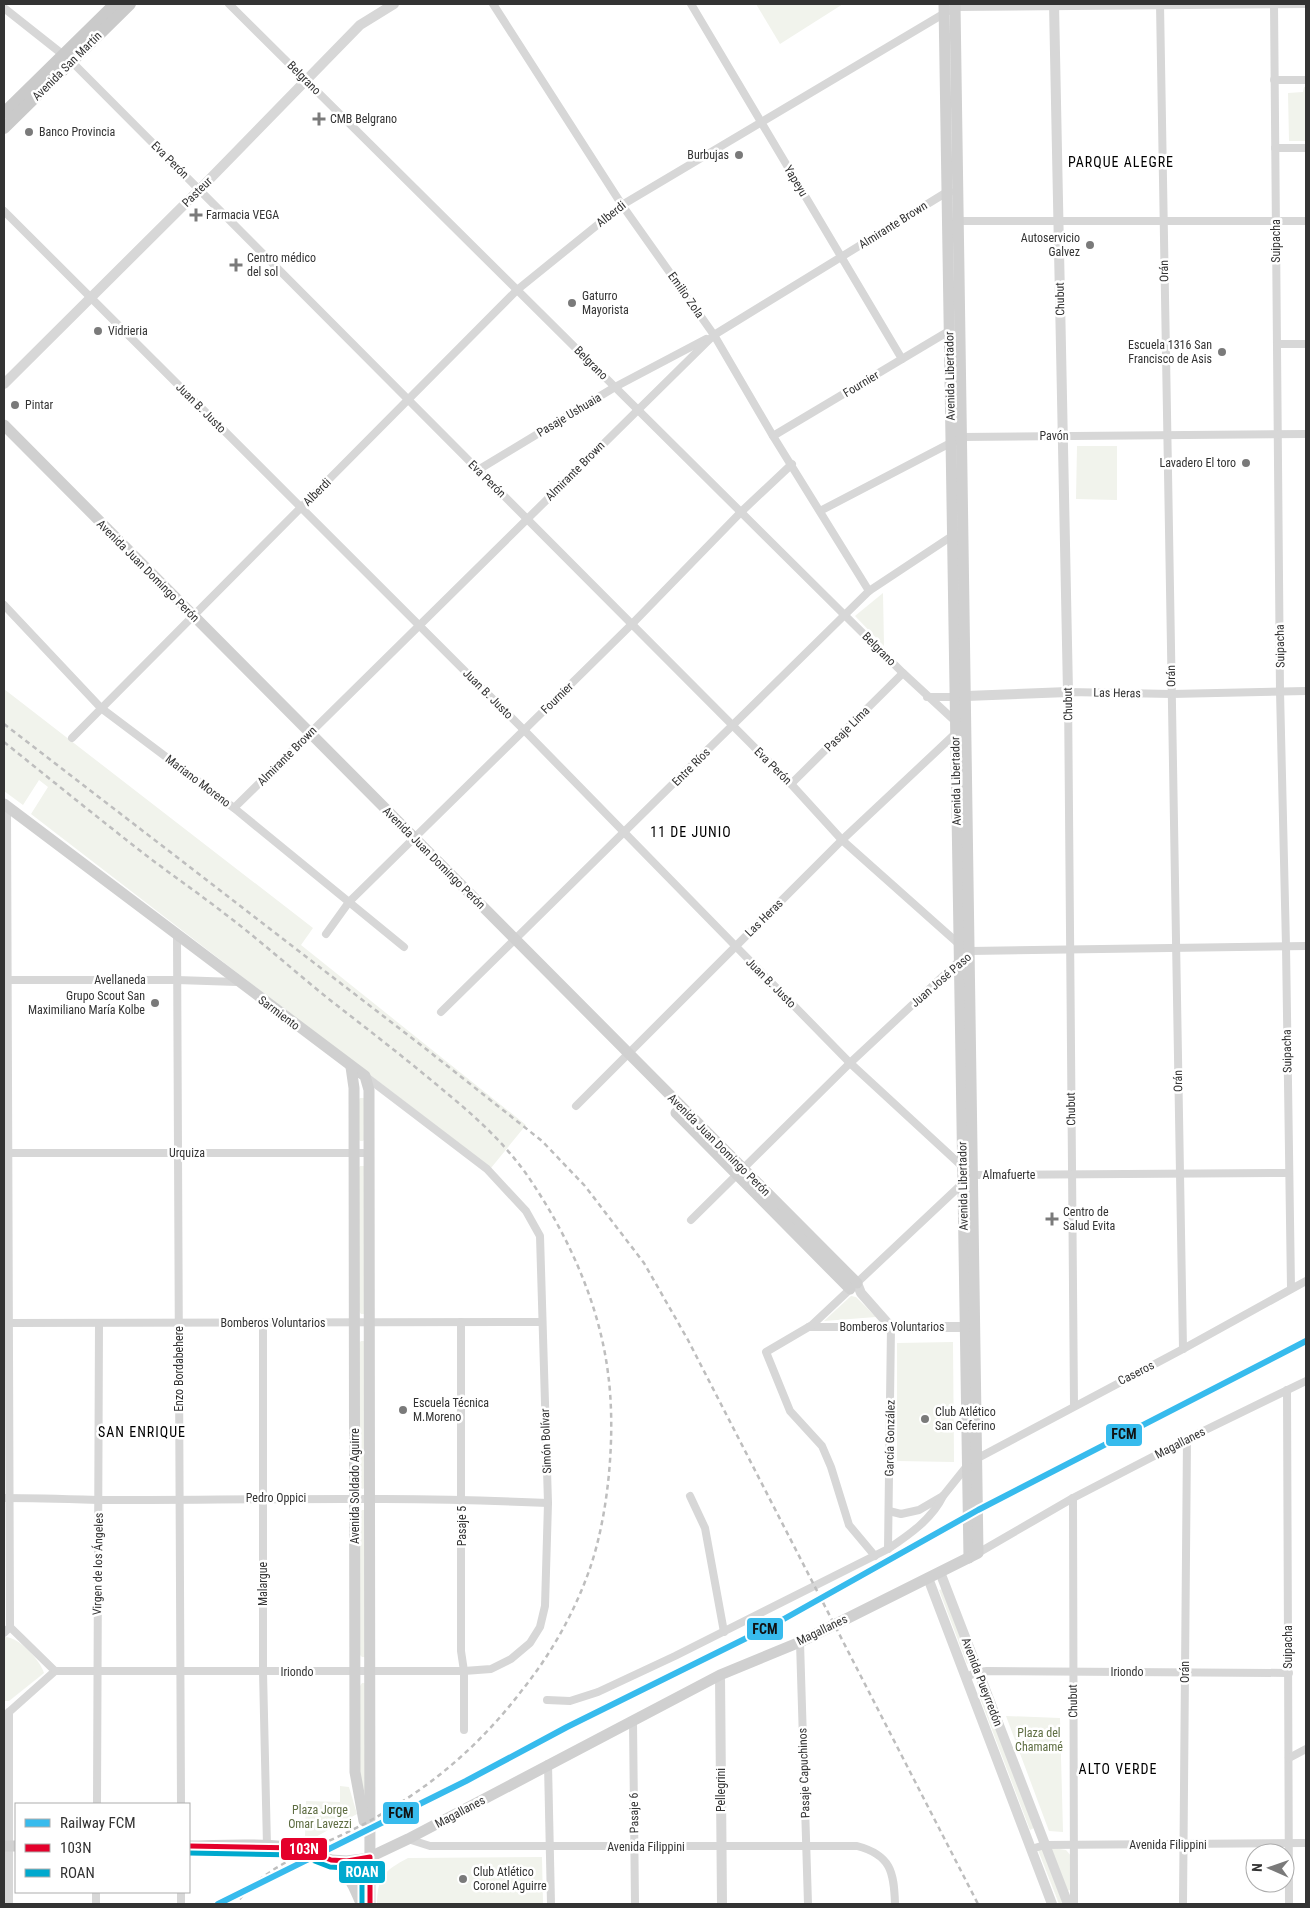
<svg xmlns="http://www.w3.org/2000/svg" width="1310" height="1908" font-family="'Roboto Condensed',sans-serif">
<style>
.green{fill:#f1f3ec}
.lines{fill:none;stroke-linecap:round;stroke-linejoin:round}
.minor{stroke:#d7d7d7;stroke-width:8}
.tertiary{stroke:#d7d7d7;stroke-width:10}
.secondary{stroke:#d0d0d0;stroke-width:11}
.primary{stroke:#cacaca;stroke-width:12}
.rail{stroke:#bebebe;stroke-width:2.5;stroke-dasharray:5 4;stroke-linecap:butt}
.bus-1-casing{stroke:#fff;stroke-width:9}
.bus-2-casing{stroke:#fff;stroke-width:9}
.bus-1{stroke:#e4002b;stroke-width:5}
.bus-2{stroke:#00a9ce;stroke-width:5}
.rail-1-casing{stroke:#fff;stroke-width:10}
.rail-1{stroke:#37bbed;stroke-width:6}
.poi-dot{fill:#7a7a7a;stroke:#fff;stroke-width:2}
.labels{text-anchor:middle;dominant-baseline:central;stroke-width:5;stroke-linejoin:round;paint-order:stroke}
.street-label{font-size:12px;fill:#333;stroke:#fff}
.poi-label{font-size:12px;fill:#333;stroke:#fff;text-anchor:start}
.park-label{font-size:12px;fill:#5e6d42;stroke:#fff}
.neighbourhood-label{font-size:14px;letter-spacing:1px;fill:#000;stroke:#fff}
.line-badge{stroke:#fff;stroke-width:2}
.badge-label{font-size:14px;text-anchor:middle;font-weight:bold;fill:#fff}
.pale-badge-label{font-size:14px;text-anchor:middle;font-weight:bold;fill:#111}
</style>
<rect width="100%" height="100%" fill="#fff"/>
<!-- green -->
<g class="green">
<polygon points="756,4 843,4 780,44"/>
<polygon points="1304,87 1306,87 1306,141 1289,141 1288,93 1303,92"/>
<polygon points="1077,446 1117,446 1117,500 1076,499"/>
<polygon points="883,593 884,646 855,616"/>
<polygon points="4,689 313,928 301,945 526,1125 491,1168 31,814 48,787 39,780 23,805 4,791"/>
<polygon points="360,1098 364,1098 365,1139 363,1141 360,1141 358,1139 358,1100"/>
<polygon points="360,1166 364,1166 364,1314 361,1314 359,1311 358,1169"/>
<polygon points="851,1296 856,1297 876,1317 824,1321"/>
<polygon points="361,1341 365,1341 365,1488 362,1489 360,1486 359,1343"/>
<polygon points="953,1342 954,1462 897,1461 897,1343"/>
<polygon points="362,1510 365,1510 365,1657 362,1657 360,1655 360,1512"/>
<polygon points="943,1589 971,1662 967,1664 939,1590"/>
<path d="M5,1637C19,1637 40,1660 44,1673L9,1701H4Z"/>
<polygon points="362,1683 365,1683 367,1810 360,1780 360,1686"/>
<polygon points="982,1691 1034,1828 1030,1830 978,1693"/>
<polygon points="1006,1716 1060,1718 1063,1832 1049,1831"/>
<polygon points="340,1786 349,1787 357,1814 312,1839 305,1837 306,1801 340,1802"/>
<polygon points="1042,1848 1063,1904 1059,1904 1038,1850"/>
<polygon points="1053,1848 1066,1850 1071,1856 1070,1890 1067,1891 1050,1849"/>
<path d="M542,1857L543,1904H377C377,1877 385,1870 408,1858Z"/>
</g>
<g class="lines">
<!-- minor -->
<g class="minor">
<polyline points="229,4 903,673 955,721"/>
<polyline points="493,4 622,205 714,335 773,436 869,591"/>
<polyline points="691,4 902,359"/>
<polyline points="1160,4 1183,1349"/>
<polyline points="1274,4 1280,691 1286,946 1291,1288"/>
<polyline points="4,8 71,61 791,784 842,840 960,945"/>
<polyline points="1274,80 1306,80"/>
<polyline points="1275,148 1306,148"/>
<polyline points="4,211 524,730 850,1063 964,1168"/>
<polyline points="956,221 1306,221"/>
<polyline points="1277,344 1306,344"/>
<polyline points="773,436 949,331"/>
<polyline points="478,470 615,387 706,339"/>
<polyline points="820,511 962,437 1306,434"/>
<polyline points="4,605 101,708 234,808 404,947"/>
<polyline points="927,697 958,697"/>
<polyline points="72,738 517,290 622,205 955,7 1306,4"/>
<polyline points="791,784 903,673"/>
<polyline points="4,807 7,807 10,1627"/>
<polyline points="234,808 714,335 947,192 950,192"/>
<polyline points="177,934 181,1804"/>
<polyline points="326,934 349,902 632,624 741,512 792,464"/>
<polyline points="4,980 177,980 237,982"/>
<polyline points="441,1012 869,591 952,536"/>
<polyline points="576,1106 842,840 956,733"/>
<polyline points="4,1153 369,1153"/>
<polyline points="691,1220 850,1063 970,951 1306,946"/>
<polyline points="461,1322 461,1651 464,1671 464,1730"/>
<polyline points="6,1323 542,1322"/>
<polyline points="263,1323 263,1672 267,1846"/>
<polyline points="809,1327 891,1327 888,1549"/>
<polyline points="1287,1390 1289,1904"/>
<polyline points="1074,1405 1068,692 1172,694 1306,691"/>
<polyline points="690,1496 705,1528 724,1632"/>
<path d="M4,1498C35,1498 67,1499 98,1500C248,1500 398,1496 548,1503"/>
<polyline points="1073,1498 1074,1904"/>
<polyline points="889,1511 901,1514 919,1510 943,1496 967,1466 978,1458 1183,1349 1306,1281"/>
<polyline points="978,1553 1073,1498 1187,1439 1306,1381"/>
<polyline points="875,1556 849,1525 831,1467 822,1446 790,1411 766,1352 812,1325 963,1183 973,1175 1289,1173"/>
<polyline points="4,1633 10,1627 55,1671 9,1712"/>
<polyline points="800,1642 808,1904"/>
<polyline points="55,1671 464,1671 491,1669 511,1659 530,1643 540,1627 545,1606 548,1503 540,1236 526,1211 487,1169 365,1076"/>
<polyline points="966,1677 978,1672 987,1671 1289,1673"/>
<path d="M547,1700L570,1701L598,1692L675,1656L888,1549C909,1535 932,1519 943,1496"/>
<polyline points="633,1721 635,1904"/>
<polyline points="1289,1758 1306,1749"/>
<polyline points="548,1764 551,1904"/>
<polyline points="97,1804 99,1323"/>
<path d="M408,1839L430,1846H857C891,1855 894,1872 895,1904"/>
<polyline points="1031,1849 1045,1845 1306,1843"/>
<polyline points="181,1892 181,1903"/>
<polyline points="9,1904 9,1712"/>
<polyline points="96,1904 96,1892"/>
<polyline points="1183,1904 1187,1439"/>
</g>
<!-- tertiary -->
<g class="tertiary">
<polyline points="4,384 200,189 360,25 394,4"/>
<polyline points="966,696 1068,692 1054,4"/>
<polyline points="857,1283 861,1293 891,1327 972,1327"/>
<polyline points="940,1572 1068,1904"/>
<polyline points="928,1578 1052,1904"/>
<polyline points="720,1675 722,1904"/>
</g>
<!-- secondary -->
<g class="secondary">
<polyline points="944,4 969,1558"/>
<polyline points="4,425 857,1283"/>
<polyline points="4,804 365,1076 369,1090 369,1106 370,1904"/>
<polyline points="351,1067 354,1088 355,1772 364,1821"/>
<polyline points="676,1113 850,1289"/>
<polyline points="4,1846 16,1846"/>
<path d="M189,1846C231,1846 309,1837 341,1868C350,1876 355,1890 360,1901"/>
<polyline points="370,1857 408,1839 720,1675 800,1642 978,1553 955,4"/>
<polyline points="331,1860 347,1861 363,1859"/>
<polyline points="361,1904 363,1860"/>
</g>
<!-- primary -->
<g class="primary">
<polyline points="4,113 115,4"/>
<polyline points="4,128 130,4"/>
</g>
<!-- rail -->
<g class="rail">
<polyline points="4,724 426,1049 542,1141 585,1186 644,1263 688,1340 978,1904"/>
<path d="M4,742C45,775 87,809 129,842C160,867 193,889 225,914C261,941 295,972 330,1000C370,1031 410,1062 449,1095C478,1119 505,1144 527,1175C567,1233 599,1302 608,1373C616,1432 609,1515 589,1571C574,1613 551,1654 523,1689C482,1743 433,1786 373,1819C328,1845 272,1859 238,1901"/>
</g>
<!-- bus-1 casing -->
<g class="bus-1-casing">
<polyline id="bus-1" points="189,1846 301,1848 331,1860 347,1861 370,1857 370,1904"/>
</g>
<!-- bus-2 casing -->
<g class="bus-2-casing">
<polyline id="bus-2" points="189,1853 299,1855 330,1867 347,1868 362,1866 362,1904"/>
</g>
<!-- bus-1 -->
<use href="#bus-1" class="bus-1"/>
<!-- bus-2 -->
<use href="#bus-2" class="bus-2"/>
<!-- rail-1 casing -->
<g class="rail-1-casing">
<polyline id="rail-1" points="218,1904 466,1781 567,1727 775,1624 978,1510 1306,1341"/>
</g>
<!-- rail-1 -->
<use href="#rail-1" class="rail-1"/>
</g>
<!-- markers -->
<g class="poi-dot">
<path d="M316.5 111.5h5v5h5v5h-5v5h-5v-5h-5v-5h5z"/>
<circle cx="29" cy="132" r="5"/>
<circle cx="739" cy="155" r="5"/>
<path d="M193.5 207.5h5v5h5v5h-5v5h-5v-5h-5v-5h5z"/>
<circle cx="1090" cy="245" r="5"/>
<path d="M233.5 257.5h5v5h5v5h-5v5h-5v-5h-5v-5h5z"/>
<circle cx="572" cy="303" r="5"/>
<circle cx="98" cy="331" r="5"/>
<circle cx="1222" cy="352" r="5"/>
<circle cx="15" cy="405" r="5"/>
<circle cx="1246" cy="463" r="5"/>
<circle cx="155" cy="1003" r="5"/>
<path d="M1049.5 1211.5h5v5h5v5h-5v5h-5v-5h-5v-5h5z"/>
<circle cx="403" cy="1410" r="5"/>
<circle cx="925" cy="1419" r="5"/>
<circle cx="463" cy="1879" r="5"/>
</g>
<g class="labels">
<!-- street labels -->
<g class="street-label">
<text transform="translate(67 66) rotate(-45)">Avenida San Martín</text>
<text transform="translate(304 78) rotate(45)">Belgrano</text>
<text transform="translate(170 160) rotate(45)">Eva Perón</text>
<text transform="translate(796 181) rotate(59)">Yapeyu</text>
<text transform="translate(197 192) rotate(-45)">Pasteur</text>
<text transform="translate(611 214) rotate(-38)">Alberdi</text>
<text transform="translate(893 225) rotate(-32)">Almirante Brown</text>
<text transform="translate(1276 241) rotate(-90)">Suipacha</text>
<text transform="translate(1164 271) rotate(-91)">Orán</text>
<text transform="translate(686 295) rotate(55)">Emilio Zola</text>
<text transform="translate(1060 299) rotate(-91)">Chubut</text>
<text transform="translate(591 363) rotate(45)">Belgrano</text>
<text transform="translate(950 376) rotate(-91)">Avenida Libertador</text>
<text transform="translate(861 384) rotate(-31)">Fournier</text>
<text transform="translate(201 408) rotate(45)">Juan B. Justo</text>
<text transform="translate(569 415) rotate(-31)">Pasaje Ushuaia</text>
<text x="1054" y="436">Pavón</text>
<text transform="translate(575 471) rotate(-45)">Almirante Brown</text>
<text transform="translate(487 479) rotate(45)">Eva Perón</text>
<text transform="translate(317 492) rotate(-45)">Alberdi</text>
<text transform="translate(148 571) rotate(45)">Avenida Juan Domingo Perón</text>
<text transform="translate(1280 646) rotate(-91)">Suipacha</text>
<text transform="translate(879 649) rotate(45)">Belgrano</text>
<text transform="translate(1171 676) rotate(-91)">Orán</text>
<text transform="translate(1117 693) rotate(1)">Las Heras</text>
<text transform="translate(488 694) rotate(45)">Juan B. Justo</text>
<text transform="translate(557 698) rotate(-44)">Fournier</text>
<text transform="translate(1068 704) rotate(-91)">Chubut</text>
<text transform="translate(847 729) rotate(-45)">Pasaje Lima</text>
<text transform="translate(287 756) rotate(-45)">Almirante Brown</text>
<text transform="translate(773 766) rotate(45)">Eva Perón</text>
<text transform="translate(691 767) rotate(-45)">Entre Ríos</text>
<text transform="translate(198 781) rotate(37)">Mariano Moreno</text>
<text transform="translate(956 781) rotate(-91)">Avenida Libertador</text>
<text transform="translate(434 858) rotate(45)">Avenida Juan Domingo Perón</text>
<text transform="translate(764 918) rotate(-45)">Las Heras</text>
<text x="120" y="980">Avellaneda</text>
<text transform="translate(941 980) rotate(-41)">Juan José Paso</text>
<text transform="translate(771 983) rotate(45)">Juan B. Justo</text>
<text transform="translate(279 1013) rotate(37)">Sarmiento</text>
<text transform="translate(1287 1051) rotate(-91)">Suipacha</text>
<text transform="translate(1178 1081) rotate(-91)">Orán</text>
<text transform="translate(1071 1109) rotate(-91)">Chubut</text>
<text transform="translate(719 1145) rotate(45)">Avenida Juan Domingo Perón</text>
<text x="187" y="1153">Urquiza</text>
<text x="1009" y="1175">Almafuerte</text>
<text transform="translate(963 1186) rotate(-91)">Avenida Libertador</text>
<text x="273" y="1323">Bomberos Voluntarios</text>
<text x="892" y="1327">Bomberos Voluntarios</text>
<text transform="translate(179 1369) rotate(-90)">Enzo Bordabehere</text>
<text transform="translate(1136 1373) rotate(-27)">Caseros</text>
<text transform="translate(890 1438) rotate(-89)">García González</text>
<text transform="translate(546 1441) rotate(-92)">Simón Bolívar</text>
<text transform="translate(1180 1443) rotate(-27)">Magallanes</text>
<text transform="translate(355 1486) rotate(-90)">Avenida Soldado Aguirre</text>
<text x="276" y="1498">Pedro Oppici</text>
<text transform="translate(462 1526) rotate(-90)">Pasaje 5</text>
<text transform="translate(98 1564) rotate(-89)">Virgen de los Ángeles</text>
<text transform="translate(263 1584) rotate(-90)">Malargue</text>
<text transform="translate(822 1630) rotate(-26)">Magallanes</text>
<text transform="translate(1288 1647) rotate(-90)">Suipacha</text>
<text x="297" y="1672">Iriondo</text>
<text x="1127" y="1672">Iriondo</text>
<text transform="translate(1185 1672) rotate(-90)">Orán</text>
<text transform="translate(982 1682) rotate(69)">Avenida Pueyrredón</text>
<text transform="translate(1073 1701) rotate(-91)">Chubut</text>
<text transform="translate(804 1773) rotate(-92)">Pasaje Capuchinos</text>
<text transform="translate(721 1790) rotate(-90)">Pellegrini</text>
<text transform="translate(460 1812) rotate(-28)">Magallanes</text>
<text transform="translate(634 1813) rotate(-91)">Pasaje 6</text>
<text x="1168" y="1845">Avenida Filippini</text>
<text x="646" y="1847">Avenida Filippini</text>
</g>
<!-- poi labels -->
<g class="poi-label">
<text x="330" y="119">CMB Belgrano</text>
<text x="39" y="132">Banco Provincia</text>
<text x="729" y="155" text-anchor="end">Burbujas</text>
<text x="206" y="215">Farmacia VEGA</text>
<text x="1080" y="238" text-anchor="end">Autoservicio<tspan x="1080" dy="14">Galvez</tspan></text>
<text x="247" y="258">Centro médico<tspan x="247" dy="14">del sol</tspan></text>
<text x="582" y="296">Gaturro<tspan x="582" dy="14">Mayorista</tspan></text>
<text x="108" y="331">Vidrieria</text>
<text x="1212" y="345" text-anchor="end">Escuela 1316 San<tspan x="1212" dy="14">Francisco de Asis</tspan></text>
<text x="25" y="405">Pintar</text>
<text x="1236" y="463" text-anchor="end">Lavadero El toro</text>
<text x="145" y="996" text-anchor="end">Grupo Scout San<tspan x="145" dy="14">Maximiliano María Kolbe</tspan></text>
<text x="1063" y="1212">Centro de<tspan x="1063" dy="14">Salud Evita</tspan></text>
<text x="413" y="1403">Escuela Técnica<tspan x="413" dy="14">M.Moreno</tspan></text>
<text x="935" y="1412">Club Atlético<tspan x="935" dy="14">San Ceferino</tspan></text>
<text x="473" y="1872">Club Atlético<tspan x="473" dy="14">Coronel Aguirre</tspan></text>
</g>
<!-- park labels -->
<g class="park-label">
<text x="1039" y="1733">Plaza del<tspan x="1039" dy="14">Chamamé</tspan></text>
<text x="320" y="1810">Plaza Jorge<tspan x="320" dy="14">Omar Lavezzi</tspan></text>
</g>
<!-- neighbourhood labels -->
<g class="neighbourhood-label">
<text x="1121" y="162">PARQUE ALEGRE</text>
<text x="691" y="832">11 DE JUNIO</text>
<text x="142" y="1432">SAN ENRIQUE</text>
<text x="1118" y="1769">ALTO VERDE</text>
</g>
</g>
<g class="line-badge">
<rect x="1105" y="1423" width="38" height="24" rx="5" fill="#37bbed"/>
<rect x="746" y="1617" width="38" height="24" rx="5" fill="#37bbed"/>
<rect x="382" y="1801" width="38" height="24" rx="5" fill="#37bbed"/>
<rect x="280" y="1837" width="48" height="24" rx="5" fill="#e4002b"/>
<rect x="338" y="1860" width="48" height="24" rx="5" fill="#00a9ce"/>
</g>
<g class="badge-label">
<text x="304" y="1854">103N</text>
<text x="362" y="1877">ROAN</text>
</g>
<g class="pale-badge-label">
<text x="1124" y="1439">FCM</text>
<text x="765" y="1634">FCM</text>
<text x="401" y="1818">FCM</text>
</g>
<!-- border -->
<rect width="1310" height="1908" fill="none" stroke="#333333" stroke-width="10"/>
<!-- legend -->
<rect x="15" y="1803" width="175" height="90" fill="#ffffff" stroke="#adadad"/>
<rect x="25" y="1819" width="25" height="8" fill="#37bbed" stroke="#adadad"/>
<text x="60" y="1828" font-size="15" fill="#333333">Railway FCM</text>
<rect x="25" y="1844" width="25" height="8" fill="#e4002b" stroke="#adadad"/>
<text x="60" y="1853" font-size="15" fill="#333333">103N</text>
<rect x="25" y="1869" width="25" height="8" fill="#00a9ce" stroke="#adadad"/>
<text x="60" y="1878" font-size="15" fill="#333333">ROAN</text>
<!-- north arrow -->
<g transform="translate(1270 1868) rotate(272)"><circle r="24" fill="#ffffff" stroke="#adadad"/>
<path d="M0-4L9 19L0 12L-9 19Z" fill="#7a7a7a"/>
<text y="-8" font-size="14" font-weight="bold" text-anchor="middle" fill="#333333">N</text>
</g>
</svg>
